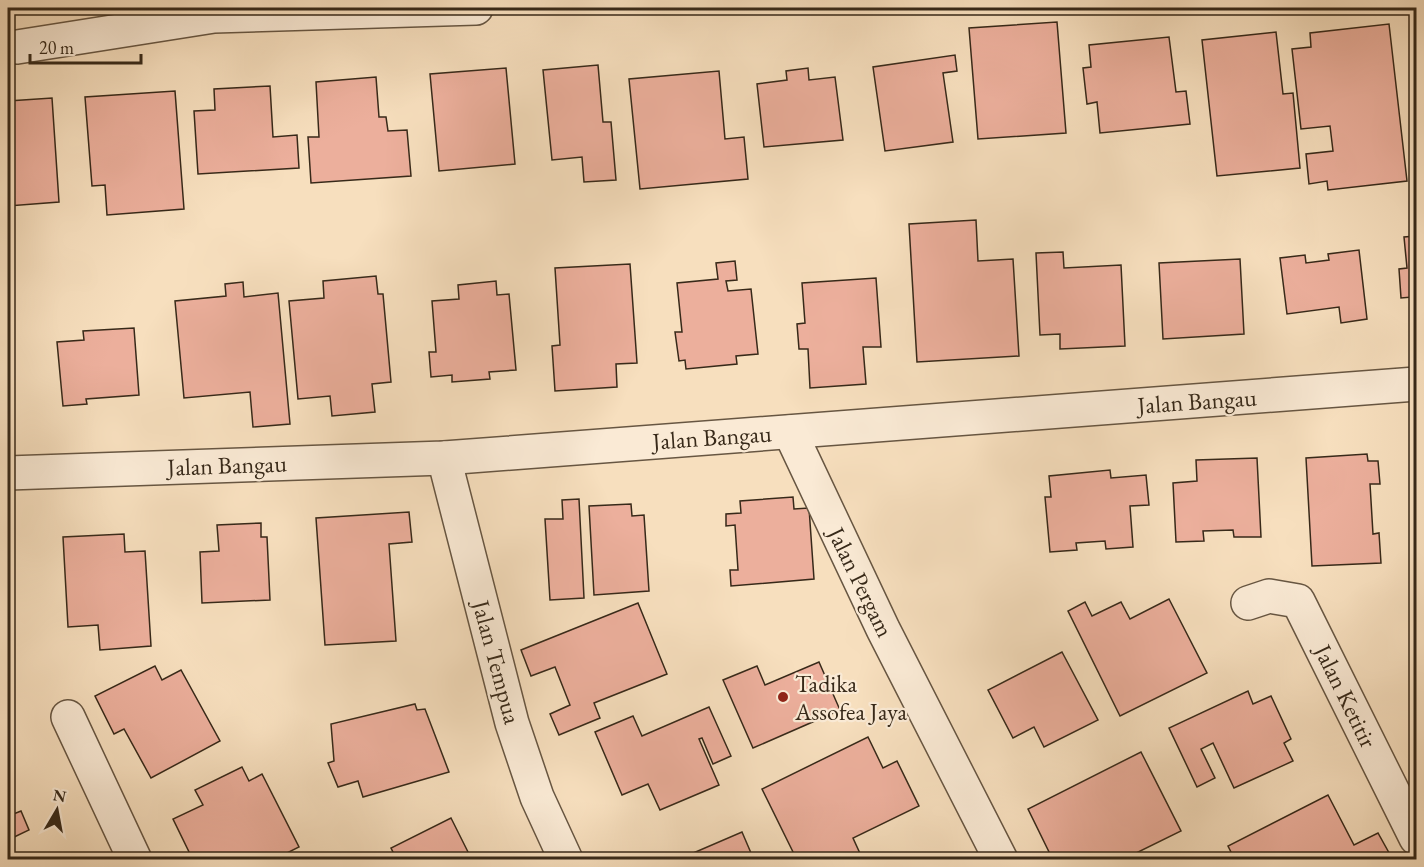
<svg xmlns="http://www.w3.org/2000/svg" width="1424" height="867" font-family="'EB Garamond',serif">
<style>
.building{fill:#ecaf9c;stroke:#372919;stroke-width:1.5}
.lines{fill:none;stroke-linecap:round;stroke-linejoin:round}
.minor-casing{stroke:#675642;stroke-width:36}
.minor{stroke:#faead5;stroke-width:33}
.poi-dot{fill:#8f2418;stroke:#faead5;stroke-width:2}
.labels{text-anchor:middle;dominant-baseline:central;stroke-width:4.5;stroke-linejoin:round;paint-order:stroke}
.street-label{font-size:24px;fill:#372919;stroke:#faead5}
.poi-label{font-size:24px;fill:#372919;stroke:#faead5;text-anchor:start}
</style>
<rect width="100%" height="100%" fill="#f7dfbe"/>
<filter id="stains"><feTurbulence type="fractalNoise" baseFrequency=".00333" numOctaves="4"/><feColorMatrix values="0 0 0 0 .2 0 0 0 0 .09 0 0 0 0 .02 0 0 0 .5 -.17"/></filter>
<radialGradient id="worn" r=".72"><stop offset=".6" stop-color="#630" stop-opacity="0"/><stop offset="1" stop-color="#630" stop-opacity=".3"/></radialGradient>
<!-- building -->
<g class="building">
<polygon points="1057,22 1066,133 978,139 969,28"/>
<polygon points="1389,24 1407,181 1328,190 1327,181 1309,184 1306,154 1333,151 1330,126 1301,129 1292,49 1311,47 1310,33"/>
<polygon points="1276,32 1283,94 1293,93 1300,168 1217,176 1202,40"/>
<polygon points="1169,37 1176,92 1186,91 1190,124 1100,133 1097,102 1087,104 1083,68 1091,67 1089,45"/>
<polygon points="955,55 957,71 943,73 953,142 885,151 873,67"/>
<polygon points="598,65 603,122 611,122 616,180 584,182 582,157 552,160 543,70"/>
<polygon points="506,68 515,164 439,171 430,74"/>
<polygon points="808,68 809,80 835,77 843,140 764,147 757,84 787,80 786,71"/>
<polygon points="719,71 725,139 744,137 748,179 640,189 629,79"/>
<polygon points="376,77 379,117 386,117 388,131 407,130 411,176 311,183 308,137 319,137 316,82"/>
<polygon points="270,86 273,137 297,135 299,168 198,174 194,111 215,110 214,89"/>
<polygon points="175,91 184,209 107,215 105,185 92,186 85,97"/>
<polygon points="52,98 59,202 8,206 8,101"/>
<polygon points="976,220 978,261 1013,259 1019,356 917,362 909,224"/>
<polygon points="1416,236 1416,306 1413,307 1412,297 1401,298 1399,269 1407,268 1404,237"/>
<polygon points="1359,250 1367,319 1341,323 1339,307 1287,314 1280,258 1305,255 1306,263 1329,260 1328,254"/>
<polygon points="1063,252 1064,268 1121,265 1125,346 1060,349 1060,334 1040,335 1036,253"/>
<polygon points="1240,259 1244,334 1163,339 1159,263"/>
<polygon points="735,261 737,280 726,281 728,291 751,289 758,354 736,356 737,364 686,369 685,360 679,361 675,332 682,332 677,283 718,279 716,263"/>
<polygon points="630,264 637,363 616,364 617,387 555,391 552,346 560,345 555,268"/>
<polygon points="376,276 378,294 383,294 391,382 372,384 375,412 332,416 330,396 298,399 289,301 324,298 323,281"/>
<polygon points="876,278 881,347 863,347 866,384 810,388 808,349 799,349 797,324 805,323 802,283"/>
<polygon points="496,281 497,295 509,294 516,370 489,372 490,379 452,382 452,375 431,377 429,352 436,352 432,301 459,299 458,285"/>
<polygon points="243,282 244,297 278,293 290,424 253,427 250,392 184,398 175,301 226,296 225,284"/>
<polygon points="134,328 139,395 86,399 87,404 63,406 57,342 84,340 83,331"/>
<polygon points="8,340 13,402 8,403"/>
<polygon points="1367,454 1368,461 1378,461 1380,484 1370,484 1373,534 1379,533 1381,563 1312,566 1306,458"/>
<polygon points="1257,458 1261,537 1234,537 1233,530 1203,531 1204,541 1176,542 1173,483 1197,481 1196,460"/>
<polygon points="1110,470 1111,478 1146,475 1149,505 1130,506 1133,547 1106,549 1105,541 1076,543 1077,550 1050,552 1045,497 1051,497 1049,476"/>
<polygon points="793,497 794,509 809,508 814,579 731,586 730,570 738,570 735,525 726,526 726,514 741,513 740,501"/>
<polygon points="579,499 584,598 550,600 545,519 563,519 562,500"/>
<polygon points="631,504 632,516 644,515 649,591 594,595 589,506"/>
<polygon points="409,512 412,542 389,544 396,641 325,645 316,518"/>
<polygon points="261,523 261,537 267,537 270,600 202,603 200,552 219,551 217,525"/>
<polygon points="124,534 125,552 145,551 151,646 100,650 98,625 68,627 63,537"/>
<polygon points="1169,599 1207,673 1120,716 1068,611 1085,602 1092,616 1121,602 1130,619"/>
<polygon points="638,603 667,674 594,703 600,718 559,735 550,714 570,705 555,667 531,676 521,650"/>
<polygon points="1062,652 1098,720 1044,747 1034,727 1013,738 988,690"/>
<polygon points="819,662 840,710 753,748 723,680 757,666 765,685"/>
<polygon points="155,666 162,680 181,670 220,741 151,778 124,729 114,734 95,696"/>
<polygon points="1248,691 1253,704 1271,696 1291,739 1284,743 1293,761 1234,788 1213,743 1201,749 1215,778 1197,787 1169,728"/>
<polygon points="415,704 417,710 425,709 449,772 363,797 358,781 338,787 328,763 334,761 331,724"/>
<polygon points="709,707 731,756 713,764 702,738 699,739 719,785 660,810 648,784 622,795 595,732 633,716 642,736"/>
<polygon points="868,737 883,768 897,761 919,806 853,838 863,860 797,860 762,789"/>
<polygon points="1141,752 1181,831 1122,860 1053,860 1028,809"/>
<polygon points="242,767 249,781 262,774 299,847 273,860 193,860 173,819 203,805 195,790"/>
<polygon points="1328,795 1354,845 1378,833 1393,860 1235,860 1228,846"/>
<polygon points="8,807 11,815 21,811 29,830 8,840"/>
<polygon points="451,818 472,860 397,860 391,848"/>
<polygon points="742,832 754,860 677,860"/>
</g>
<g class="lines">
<!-- minor casing -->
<g class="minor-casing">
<g id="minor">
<polyline points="17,47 214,16 476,8"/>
<polyline points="790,432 883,629 1001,860"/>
<polyline points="444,458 512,723 537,797 566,860"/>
<polyline points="8,473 444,458 1416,384"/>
<polyline points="1248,603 1269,596 1298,601 1416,838"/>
<polyline points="68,717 135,860"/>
</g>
</g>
<!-- minor -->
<use href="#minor" class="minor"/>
</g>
<!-- markers -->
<circle class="poi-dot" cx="783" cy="697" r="6"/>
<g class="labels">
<!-- street labels -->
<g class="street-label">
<text transform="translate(1197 401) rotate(-4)">Jalan Bangau</text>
<text transform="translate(712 437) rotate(-4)">Jalan Bangau</text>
<text transform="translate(227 465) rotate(-2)">Jalan Bangau</text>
<text transform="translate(861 582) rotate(64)">Jalan Pergam</text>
<text transform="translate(497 662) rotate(75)">Jalan Tempua</text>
<text transform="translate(1346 696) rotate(64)">Jalan Ketitir</text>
</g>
<!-- poi labels -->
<g class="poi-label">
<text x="795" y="683">Tadika<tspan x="795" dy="28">Assofea Jaya</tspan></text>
</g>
</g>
<!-- margin -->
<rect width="1424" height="867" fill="none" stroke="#f7dfbe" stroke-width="30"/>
<rect x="9" y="9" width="1406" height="849" fill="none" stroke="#372919" stroke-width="3"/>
<rect x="15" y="15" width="1394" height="837" fill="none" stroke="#372919" stroke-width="1.5"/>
<!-- north arrow -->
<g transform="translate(57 810) rotate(10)" stroke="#faead5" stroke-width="4.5" paint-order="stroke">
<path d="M0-4.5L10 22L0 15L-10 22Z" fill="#372919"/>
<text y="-9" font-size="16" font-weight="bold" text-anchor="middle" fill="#372919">N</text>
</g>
<!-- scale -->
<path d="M30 54v9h111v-9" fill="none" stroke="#372919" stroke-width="3"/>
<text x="39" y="54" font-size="18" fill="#372919" stroke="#faead5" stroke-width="4.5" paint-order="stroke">20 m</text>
<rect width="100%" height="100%" filter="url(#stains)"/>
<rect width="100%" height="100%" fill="url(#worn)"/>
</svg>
